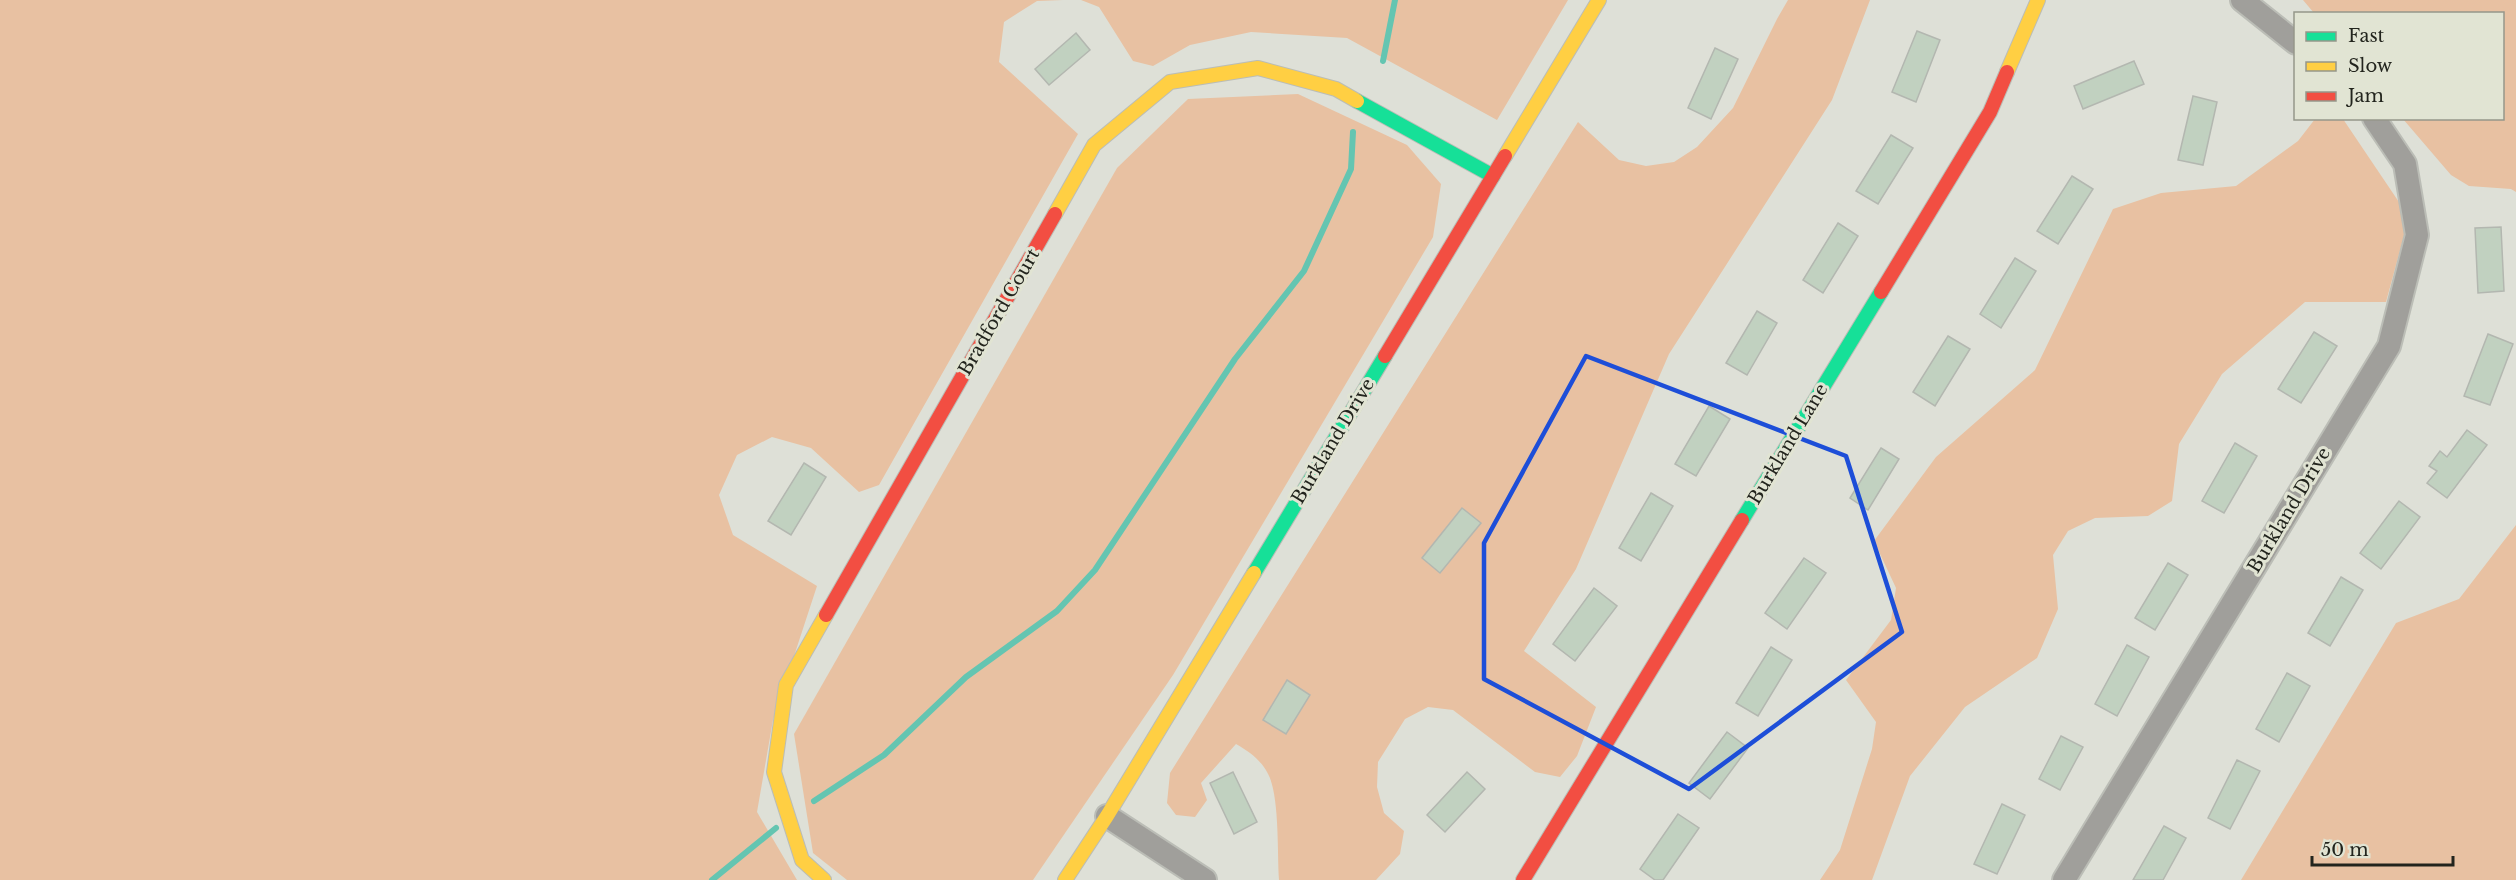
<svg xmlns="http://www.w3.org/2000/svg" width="2516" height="880" font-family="'Libre Baskerville',serif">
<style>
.green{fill:#e8c1a2}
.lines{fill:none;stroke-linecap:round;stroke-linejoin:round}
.stream{stroke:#64c5b1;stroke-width:6}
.building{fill:#c1d1c0;stroke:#b3b7b0;stroke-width:1.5}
.street-casing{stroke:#bbbdb6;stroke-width:26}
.fast-casing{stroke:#bbbdb6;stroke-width:16}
.slow-casing{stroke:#bbbdb6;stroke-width:16}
.jam-casing{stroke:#bbbdb6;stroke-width:16}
.street{stroke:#a09f9b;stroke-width:22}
.fast{stroke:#16e098;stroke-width:14}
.slow{stroke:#ffcf43;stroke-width:14}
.jam{stroke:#f24e42;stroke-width:14}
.marked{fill:none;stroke:#1d4ed8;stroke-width:4.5;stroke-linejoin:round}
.labels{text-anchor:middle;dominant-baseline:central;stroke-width:6;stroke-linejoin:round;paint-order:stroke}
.street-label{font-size:18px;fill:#22241d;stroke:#e1e4d3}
</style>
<rect width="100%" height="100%" fill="#dee0d7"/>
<!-- green -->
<g class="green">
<polygon points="0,0 1063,0 1037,1 1004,22 999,62 1078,134 879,485 859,492 811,448 772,437 737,455 719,495 733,535 817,586 773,720 757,812 797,880 0,880"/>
<polygon points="1081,0 1568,0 1497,120 1347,38 1251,32 1190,45 1153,66 1133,61 1099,7"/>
<path d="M1788,0H1870L1832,100L1669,354L1576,569L1524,651L1596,707L1577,756L1560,777L1535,772L1453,710L1428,707L1405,719L1378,762L1377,787L1384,813L1404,831L1400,854L1376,880H1279C1277,853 1280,793 1267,772C1260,759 1248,751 1236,744L1201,783L1207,800L1195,817L1176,815L1167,803L1170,773L1578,122L1619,160L1646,166L1674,162L1697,147L1733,108L1777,19Z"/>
<polygon points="2303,0 2516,0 2516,192 2511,189 2469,186 2451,175 2403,119 2502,118 2502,14 2314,13"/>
<polygon points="1298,94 1407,145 1441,184 1433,237 1173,675 1033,880 847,880 813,853 794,734 1117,168 1188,99"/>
<polygon points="2315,119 2343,119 2409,217 2386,302 2305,302 2222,374 2179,444 2172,501 2148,516 2095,518 2068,531 2053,555 2058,609 2037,658 1965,707 1910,776 1872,880 1820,880 1840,850 1872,749 1876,722 1846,680 1891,620 1896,588 1874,541 1936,457 2035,370 2113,209 2161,193 2236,186 2298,141"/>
<polygon points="2516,525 2516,880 2241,880 2396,623 2459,599"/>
</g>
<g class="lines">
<!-- stream -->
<g class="stream">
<polyline points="1383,61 1395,0"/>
<polyline points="814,801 884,755 966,677 1057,611 1095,570 1235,359 1304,271 1351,169 1353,132"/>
<polyline points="712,880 776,828"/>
</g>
</g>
<!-- building -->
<g class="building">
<polygon points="1917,31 1940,40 1916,102 1892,92"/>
<polygon points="1076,33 1090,50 1049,85 1035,69"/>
<polygon points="1715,48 1738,59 1711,119 1688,108"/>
<polygon points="2134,61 2144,84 2083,109 2074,86"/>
<polygon points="2193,96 2217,102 2203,165 2178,160"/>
<polygon points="1891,135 1913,148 1878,204 1856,191"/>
<polygon points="2072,176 2093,189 2058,244 2037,231"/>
<polygon points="1838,223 1858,236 1823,293 1803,280"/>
<polygon points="2501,227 2504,291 2478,293 2475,228"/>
<polygon points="2015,258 2036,271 2001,328 1980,314"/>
<polygon points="1757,311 1777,323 1747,375 1726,363"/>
<polygon points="2314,332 2337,346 2301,403 2278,389"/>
<polygon points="2488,334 2513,344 2490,405 2464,396"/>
<polygon points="1948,336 1970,349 1935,406 1913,392"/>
<polygon points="1709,406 1730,419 1696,476 1675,464"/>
<polygon points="2467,430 2487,445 2447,498 2427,483 2437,471 2429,466 2440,451 2447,457"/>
<polygon points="2235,443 2257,456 2224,513 2202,501"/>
<polygon points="1881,448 1899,459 1868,510 1850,498"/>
<polygon points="804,463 826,477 791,535 768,521"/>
<polygon points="1651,493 1673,506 1641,561 1619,548"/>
<polygon points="2399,501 2420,517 2381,569 2360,553"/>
<polygon points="1462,508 1481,523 1440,573 1422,558"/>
<polygon points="1804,558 1826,573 1787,629 1765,613"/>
<polygon points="2168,563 2188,575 2155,630 2135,618"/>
<polygon points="2341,577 2363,590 2330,646 2308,633"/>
<polygon points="1594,588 1617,606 1575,661 1553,644"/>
<polygon points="2127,645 2149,657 2117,716 2095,704"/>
<polygon points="1771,647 1792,660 1758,716 1736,703"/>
<polygon points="2287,673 2310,686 2279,742 2256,729"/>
<polygon points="1287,680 1310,695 1286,734 1263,720"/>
<polygon points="1727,732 1748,748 1710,799 1689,783"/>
<polygon points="2061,736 2083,747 2060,790 2039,779"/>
<polygon points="2237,760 2260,771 2230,829 2208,818"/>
<polygon points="1233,772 1257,822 1234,834 1210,783"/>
<polygon points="1467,772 1485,789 1445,832 1427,815"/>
<polygon points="2002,804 2025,815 1997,874 1974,864"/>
<polygon points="1678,814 1699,828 1663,880 1655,880 1640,869"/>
<polygon points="2164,826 2186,838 2163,880 2133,880"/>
</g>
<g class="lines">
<!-- street casing -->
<g class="street-casing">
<g id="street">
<polyline points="2242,0 2296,43"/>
<polyline points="1107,816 1205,880"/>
<polyline points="2064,880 2389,346 2417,235 2405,164 2374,118"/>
</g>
</g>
<!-- fast casing -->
<g class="fast-casing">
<g id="fast">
<polyline points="1357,101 1493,176"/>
<polyline points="1742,520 1881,292"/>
<polyline points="1254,573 1385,356"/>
</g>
</g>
<!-- slow casing -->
<g class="slow-casing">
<g id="slow">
<polyline points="2007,72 2038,0"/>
<polyline points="1505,156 1599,0"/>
<polyline points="1055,214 1094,145 1170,82 1258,68 1336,89 1357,101"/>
<polyline points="824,880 802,860 774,772 786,685 826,615"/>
<polyline points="1065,880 1107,816 1254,573"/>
</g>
</g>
<!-- jam casing -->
<g class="jam-casing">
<g id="jam">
<polyline points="1881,292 1990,112 2007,72"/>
<polyline points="1385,356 1505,156"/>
<polyline points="826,615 1055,214"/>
<polyline points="1523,880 1742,520"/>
</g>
</g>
<!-- street -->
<use href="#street" class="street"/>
<!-- fast -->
<use href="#fast" class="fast"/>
<!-- slow -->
<use href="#slow" class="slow"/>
<!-- jam -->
<use href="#jam" class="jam"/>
</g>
<!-- marked area -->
<path class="marked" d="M1586,356L1846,456L1902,632L1689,789L1484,679V543Z"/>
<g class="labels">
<!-- street labels -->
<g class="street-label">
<text transform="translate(999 312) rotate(-60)">Bradford Court</text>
<text transform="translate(1333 441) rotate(-59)">Burkland Drive</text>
<text transform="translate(1788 444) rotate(-59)">Burkland Lane</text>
<text transform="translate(2289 510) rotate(-59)">Burkland Drive</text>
</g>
</g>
<!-- legend -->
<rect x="2294" y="12" width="210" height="108" fill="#e1e4d3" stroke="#95978a" stroke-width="1.5"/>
<rect x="2306" y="32" width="30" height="9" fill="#16e098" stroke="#95978a" stroke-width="1.5"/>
<text x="2348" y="42" font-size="18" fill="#22241d">Fast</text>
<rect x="2306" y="62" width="30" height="9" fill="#ffcf43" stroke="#95978a" stroke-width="1.5"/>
<text x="2348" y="72" font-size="18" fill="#22241d">Slow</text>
<rect x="2306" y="92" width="30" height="9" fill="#f24e42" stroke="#95978a" stroke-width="1.5"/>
<text x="2348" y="102" font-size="18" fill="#22241d">Jam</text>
<!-- scale -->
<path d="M2312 856v9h141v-9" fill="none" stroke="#22241d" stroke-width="3"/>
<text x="2321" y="856" font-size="18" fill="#22241d" stroke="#e1e4d3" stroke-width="4.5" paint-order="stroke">50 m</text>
</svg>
